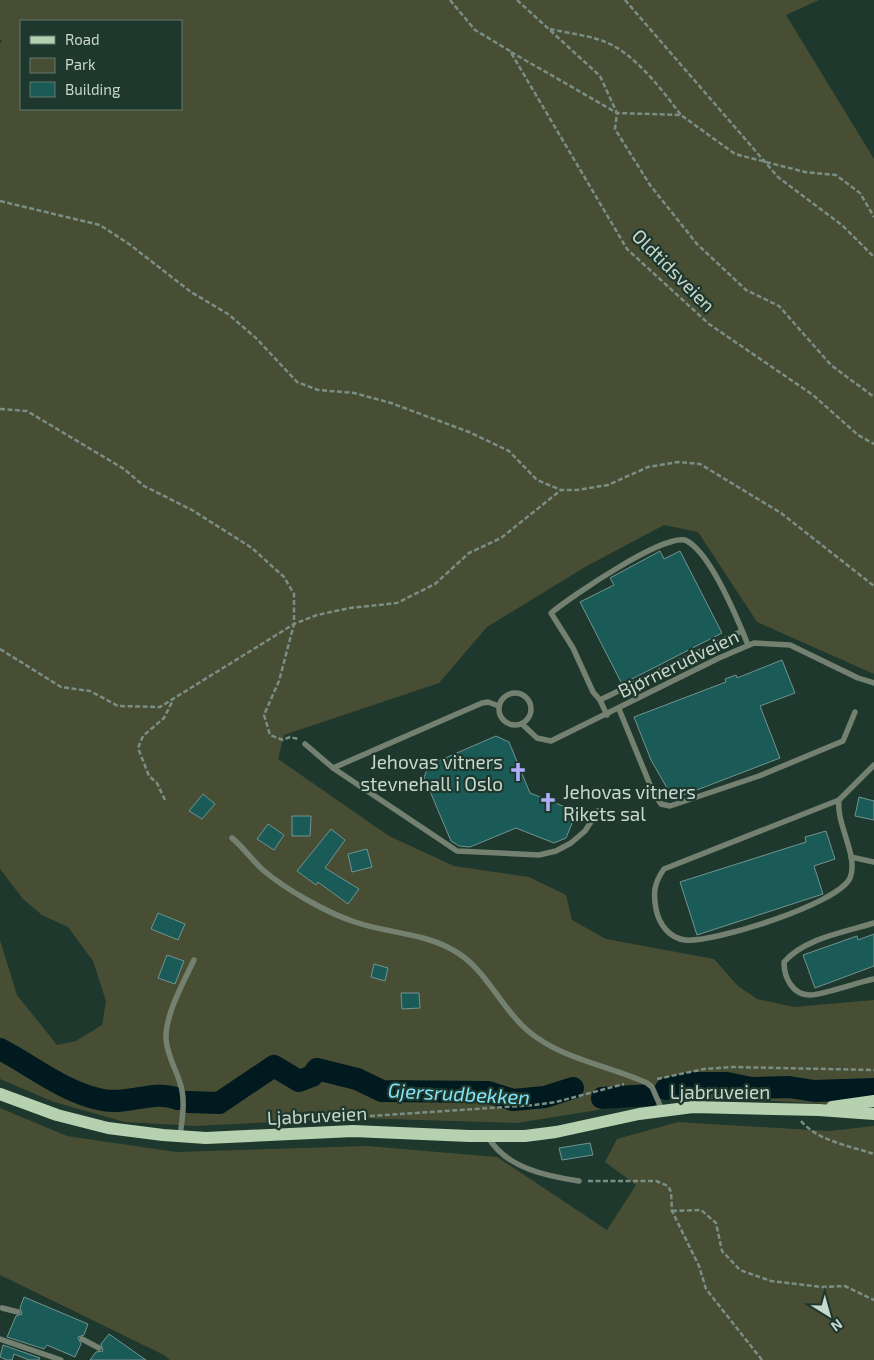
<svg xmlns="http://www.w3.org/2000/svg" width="874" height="1360" font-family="'Exo 2',sans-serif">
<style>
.green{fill:#484e33;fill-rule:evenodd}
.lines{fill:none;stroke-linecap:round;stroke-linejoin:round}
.river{stroke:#001a20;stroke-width:22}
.building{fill:#1a5b57;stroke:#729390}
.path{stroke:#7a8e85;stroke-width:2.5;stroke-dasharray:5 2.5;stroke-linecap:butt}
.lane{stroke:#748171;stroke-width:5.5}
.primary{stroke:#b5d1b0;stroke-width:12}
.labels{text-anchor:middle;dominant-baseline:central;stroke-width:4.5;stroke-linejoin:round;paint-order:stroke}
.street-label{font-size:19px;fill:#c8d7cf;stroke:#1e382d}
.poi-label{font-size:19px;fill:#c8d7cf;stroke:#1e382d;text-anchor:end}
.water-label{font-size:20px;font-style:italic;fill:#83e2f6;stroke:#1e382d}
</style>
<rect width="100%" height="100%" fill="#1e382d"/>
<!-- green -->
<g class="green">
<path d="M0,0H819L786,15L874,159V674L757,622L698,532L664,525L585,567L487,627L439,683L284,735L278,759L389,836L454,866L529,877L566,895L572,920L606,939L714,959L738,986L757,999L794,1007L874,1000V1094L826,1104L742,1099H666L517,1123L355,1118L195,1126L125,1122L54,1102L0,1079V940L17,995L57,1045L76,1041L102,1025L106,1001L93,961L68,927L42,915L23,899L0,869V43L2,41L0,39ZM21,21H181V109H21Z"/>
<polygon points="0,1108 67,1136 176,1152 367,1146 497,1157 607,1230 636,1185 605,1162 617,1139 678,1122 829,1131 874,1126 874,1360 170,1360 164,1355 0,1275"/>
</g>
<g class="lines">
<!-- river -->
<g class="river">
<path d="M0,1049C33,1066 65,1093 103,1100C129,1105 154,1089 178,1099"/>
<polyline points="666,1089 690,1083 727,1083 751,1088 789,1087 814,1091 874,1089"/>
<polyline points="602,1098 650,1095"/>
<polyline points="188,1102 219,1103 274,1066 299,1081 312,1076 317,1069 357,1079 382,1091 488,1092 513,1100 545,1097 573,1088"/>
</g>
</g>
<!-- building -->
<g class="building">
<polygon points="660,551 664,559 680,551 722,633 622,684 580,602 614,585 610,578"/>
<polygon points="782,660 795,693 760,706 780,758 676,798 671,795 651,760 634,717 726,682 725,679 736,675 737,678"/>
<polygon points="496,736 509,742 530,793 568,808 573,821 566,838 554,843 516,828 470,847 459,846 451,841 424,777 429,765"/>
<polygon points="203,794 215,804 202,819 189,811"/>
<polygon points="859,797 874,801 874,820 855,816"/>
<polygon points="292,816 311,816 310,836 292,836"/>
<polygon points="268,824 284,835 274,850 257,839"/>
<polygon points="331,829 345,840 325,868 359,889 348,904 318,882 316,885 297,871"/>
<polygon points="826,831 835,859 814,866 823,894 697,935 680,882 806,842 805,837"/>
<polygon points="367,849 372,867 352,872 348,854"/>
<polygon points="158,913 185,924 178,940 151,929"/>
<polygon points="874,934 874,966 815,988 803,955 857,936 858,940"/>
<polygon points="167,955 184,961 175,984 158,978"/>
<polygon points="374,964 388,968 385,981 371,977"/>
<polygon points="401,993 419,993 420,1008 402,1009"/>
<polygon points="590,1143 593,1155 562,1160 559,1148"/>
<polygon points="24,1297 88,1324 84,1335 78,1337 81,1344 75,1357 47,1345 44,1349 7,1337 16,1316 22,1314 20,1308"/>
<polygon points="109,1334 146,1360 90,1360 96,1352 103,1351 101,1344"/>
<polygon points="3,1345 40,1358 39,1360 29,1360 14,1354 12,1360 7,1360 0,1357"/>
</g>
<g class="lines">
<!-- path -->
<g class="path">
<polyline points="450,0 475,30 510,51 627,249 709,324 813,395 858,435 874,444"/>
<polyline points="517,0 600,76 617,113 615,129 650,185 697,244 746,290 779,306 831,365 874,397"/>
<polyline points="625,0 778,177 843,226 874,257"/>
<path d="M550,29C567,33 586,35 603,41C634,52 662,90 681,115"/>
<polyline points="511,52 617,113 681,115 735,154 805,172 836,175 860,193 874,217"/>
<polyline points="0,201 100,225 129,244 191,292 228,314 256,338 297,382 318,390 354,393 391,403 469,432 509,451 537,480 561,490 577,490 608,485 648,467 678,462 700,464 781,513 874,586"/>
<polyline points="0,409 27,411 124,469 144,486 192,510 252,548 284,577 294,594 294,624 279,681 264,715 270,735 283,740 290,737 298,739"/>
<polyline points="0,649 61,687 90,691 118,706 160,707 294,624 317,615 350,608 397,603 435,584 469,553 501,538 561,490"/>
<polyline points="165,800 157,783 149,776 138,748 143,736 164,718 172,702"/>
<polyline points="657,1079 704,1069 733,1067 874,1070"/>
<polyline points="325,1119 534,1105 556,1102 624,1084"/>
<path d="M801,1121C818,1141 850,1146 874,1154"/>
<polyline points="588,1181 656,1181 668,1186 671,1192 672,1211 699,1266 706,1289 762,1360"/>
<polyline points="672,1211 701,1210 716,1223 722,1251 740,1270 771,1281 822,1287 845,1286 874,1300"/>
</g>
<!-- lane -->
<g class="lane">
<circle cx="515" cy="709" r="16"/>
<polyline points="600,700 742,631"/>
<polyline points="619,709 653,792 661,804 670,806 759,776 843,741 855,712"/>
<path d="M607,715L600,700L593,692L573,648L551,613C569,598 668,530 687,541C711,554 738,620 748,645"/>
<polyline points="522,724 537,738 551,741 719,658 754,643 790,645 858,678 874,683"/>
<polyline points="305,744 333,768 457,851 539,855 556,851 571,843 585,831 598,811"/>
<polyline points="333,768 482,703 488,702 499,706"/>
<path d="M839,800C836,825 859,856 850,878C838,904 713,943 685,940C669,938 659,924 656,909C653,893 654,883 664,869L839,800L874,765"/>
<path d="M232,838C243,847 252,860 263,870C285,889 327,913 355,922C386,933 424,933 453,950C486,968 499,1006 527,1030C560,1059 608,1065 647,1083L652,1087L662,1110"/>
<polyline points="851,857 874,862"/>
<path d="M874,923C845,932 805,938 784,962C784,977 792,995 810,995C822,995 859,982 874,979"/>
<path d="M180,1137C182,1119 186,1100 180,1083C176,1069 167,1055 166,1039C165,1015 184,981 194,960"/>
<path d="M488,1137C506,1168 546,1176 579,1181"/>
<polyline points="2,1308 18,1312"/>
<polyline points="0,1339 61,1360"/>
<polyline points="82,1339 99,1348"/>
</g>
<!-- primary -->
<g class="primary">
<polyline points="0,1094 57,1115 108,1128 163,1135 206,1138 353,1131 469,1136 525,1136 556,1132 639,1114 693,1107 819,1110 874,1114"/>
<polyline points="832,1107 874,1101"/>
</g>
</g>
<!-- icons -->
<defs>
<g id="church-bare" transform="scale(1.5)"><path d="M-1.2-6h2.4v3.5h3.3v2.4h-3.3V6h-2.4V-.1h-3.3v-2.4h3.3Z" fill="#b0aefa" stroke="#1e382d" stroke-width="2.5" paint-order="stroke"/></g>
</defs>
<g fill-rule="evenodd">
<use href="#church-bare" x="518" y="772"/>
<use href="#church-bare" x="548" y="802"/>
</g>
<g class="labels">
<!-- street labels -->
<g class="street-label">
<text transform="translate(674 270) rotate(45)">Oldtidsveien</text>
<text transform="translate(678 663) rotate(-26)">Bjørnerudveien</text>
<text x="720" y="1091">Ljabruveien</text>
<text transform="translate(317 1115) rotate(-3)">Ljabruveien</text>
</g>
<!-- poi labels -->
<g class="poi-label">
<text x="503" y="761">Jehovas vitners<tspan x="503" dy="22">stevnehall i Oslo</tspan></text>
<text x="563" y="791" text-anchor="start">Jehovas vitners<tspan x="563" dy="22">Rikets sal</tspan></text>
</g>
<!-- water labels -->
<g class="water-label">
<text transform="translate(459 1093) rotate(3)">Gjersrudbekken</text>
</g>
</g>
<!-- legend -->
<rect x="20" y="20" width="162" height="90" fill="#1e382d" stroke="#62786e"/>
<rect x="30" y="36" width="25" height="8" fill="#b5d1b0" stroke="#62786e"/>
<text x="65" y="45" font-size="15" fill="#c8d7cf">Road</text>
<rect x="30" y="58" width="25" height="15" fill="#484e33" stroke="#62786e"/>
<text x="65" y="70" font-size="15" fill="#c8d7cf">Park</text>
<rect x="30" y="82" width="25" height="15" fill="#1a5b57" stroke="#62786e"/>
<text x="65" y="95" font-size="15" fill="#c8d7cf">Building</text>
<!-- north arrow -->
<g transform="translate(829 1315) rotate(143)" stroke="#1e382d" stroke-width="4" paint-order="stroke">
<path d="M0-4L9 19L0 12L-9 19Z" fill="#c8d7cf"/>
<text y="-8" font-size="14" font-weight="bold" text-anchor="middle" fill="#c8d7cf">N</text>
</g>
</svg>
